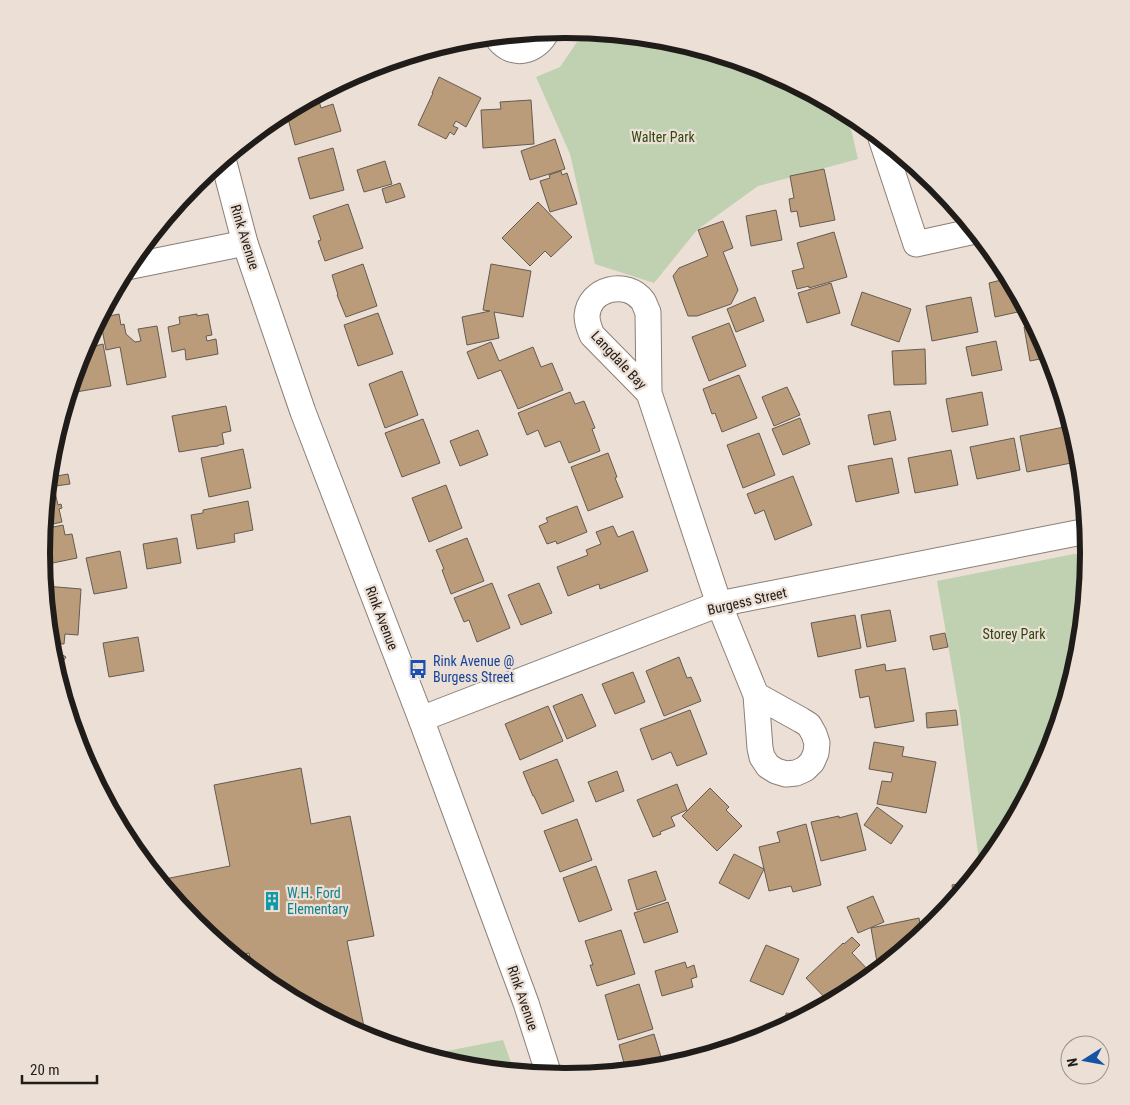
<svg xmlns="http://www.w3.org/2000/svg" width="1130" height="1105" font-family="'Roboto Condensed',sans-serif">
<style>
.green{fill:#bfd1b0}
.building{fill:#ba9c7b;stroke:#645b51}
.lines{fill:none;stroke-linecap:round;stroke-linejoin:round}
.minor-casing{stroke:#8b7f77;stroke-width:27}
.minor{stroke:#fff;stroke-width:25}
.labels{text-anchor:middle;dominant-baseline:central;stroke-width:4.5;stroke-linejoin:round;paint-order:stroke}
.park-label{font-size:14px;fill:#2e480e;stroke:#ecdfd5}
.street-label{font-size:14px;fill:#201c19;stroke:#ecdfd5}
.transit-label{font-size:14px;fill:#164399;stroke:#ecdfd5;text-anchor:start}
.culture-label{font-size:14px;fill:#0d838f;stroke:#ecdfd5;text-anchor:start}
.rim{fill:none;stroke:#201c19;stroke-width:6}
</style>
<rect width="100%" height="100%" fill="#ecdfd5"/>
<!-- green -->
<g class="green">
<polygon points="615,34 667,39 766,69 847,112 858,159 758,186 697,230 654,283 595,264 570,154 536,77 560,67 577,42"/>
<polygon points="1089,551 1079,655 1049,753 1000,844 980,869 960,714 937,581"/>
<polygon points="503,1040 514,1071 463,1066 426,1055"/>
</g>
<!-- building -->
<g class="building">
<polygon points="441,45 442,51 406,59 406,56"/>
<polygon points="439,77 481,98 466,127 456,121 453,126 458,128 454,135 450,132 446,139 418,125 433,93 432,93"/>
<polygon points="317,94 321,108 333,104 341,131 295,145 286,111"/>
<polygon points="531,100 534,144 483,148 481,110 501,109 500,102"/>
<polygon points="555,139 565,169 530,180 521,151"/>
<polygon points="333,148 344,190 310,199 298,158"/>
<polygon points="385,161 392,184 364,192 357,170"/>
<polygon points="824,169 835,220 800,227 797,211 791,212 789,199 794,198 790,176"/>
<polygon points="561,171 562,175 567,173 577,204 550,212 540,181 550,178 549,175"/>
<polygon points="400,183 405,197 386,203 382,189"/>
<polygon points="538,202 572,237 551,257 545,251 530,266 502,238"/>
<polygon points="348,204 363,248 325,261 318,241 321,240 313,216"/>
<polygon points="776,210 782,240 751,246 746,216"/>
<polygon points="723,221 733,248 723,252 738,290 731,304 697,316 688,316 673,276 679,268 708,256 698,230"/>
<polygon points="834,232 847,277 809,288 809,286 797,289 792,271 804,268 797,243"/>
<polygon points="363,264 377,306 346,317 337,295 338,295 332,275"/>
<polygon points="491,264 531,271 523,317 494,312 499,338 467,345 462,317 490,311 483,310"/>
<polygon points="1010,278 1027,310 995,317 989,283"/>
<polygon points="831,283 840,313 807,323 798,293"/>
<polygon points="862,292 911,309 899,342 851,325"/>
<polygon points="755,297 764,321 736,332 727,309"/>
<polygon points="971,297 978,332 932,341 926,306"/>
<polygon points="378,313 393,354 358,366 344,325"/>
<polygon points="119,314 121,325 124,324 126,334 135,342 141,341 138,329 157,326 166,377 127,385 120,347 106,350 100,318"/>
<polygon points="197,314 197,316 208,314 212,335 206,336 207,341 216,339 218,354 186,360 185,349 172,352 168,327 180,324 179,317"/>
<polygon points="729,323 746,366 709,381 692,337"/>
<polygon points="1034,325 1050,357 1030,361 1024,327"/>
<polygon points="996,341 1002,370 972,376 966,347"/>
<polygon points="491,342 499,361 533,347 541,367 552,363 563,390 518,409 501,370 478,379 467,352"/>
<polygon points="103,344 111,386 76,392 74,377 76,369 79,368 78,363 84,346 90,345 91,347"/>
<polygon points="925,349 926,384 894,385 892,351"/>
<polygon points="402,371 418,415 385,428 369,384"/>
<polygon points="739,375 757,418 722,432 715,413 712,414 703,389"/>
<polygon points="787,387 800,415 774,426 762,397"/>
<polygon points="570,392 575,404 584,401 595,428 592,429 600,451 569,463 560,441 545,447 538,430 527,435 518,413"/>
<polygon points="982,392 988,425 952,432 946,399"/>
<polygon points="226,406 231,431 222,433 224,444 219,445 218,446 209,447 179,452 172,416"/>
<polygon points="890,411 896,440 874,445 868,415"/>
<polygon points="800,418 810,444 783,455 772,429"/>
<polygon points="423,419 440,463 402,477 385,433"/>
<polygon points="1064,427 1071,463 1027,472 1020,436"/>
<polygon points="478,430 488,455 460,466 450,441"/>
<polygon points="759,433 775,475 743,488 727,445"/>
<polygon points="1014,438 1020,470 977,479 970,447"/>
<polygon points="243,449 251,488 209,497 201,458"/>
<polygon points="951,450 958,485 915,493 908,458"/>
<polygon points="51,453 57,476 68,474 70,484 48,487"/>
<polygon points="608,453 617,477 615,478 623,497 588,511 571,467"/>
<polygon points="892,458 899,493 856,502 848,466"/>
<polygon points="793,476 812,525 775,540 764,510 755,514 747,494"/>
<polygon points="446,485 462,528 429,542 412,498"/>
<polygon points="54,488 58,505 61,504 62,508 59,509 62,522 44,526 47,490"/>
<polygon points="248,501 253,530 234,534 235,542 197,549 191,515 203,513 203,510"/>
<polygon points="577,506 587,532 557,544 556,541 547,544 539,526 548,522 546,518"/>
<polygon points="63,525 65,535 72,534 77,558 43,565 41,552 44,529"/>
<polygon points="613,526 618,537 633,531 648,571 600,589 599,584 568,596 557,567 588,555 586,550 601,544 596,532"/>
<polygon points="177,538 181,563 147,569 143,544"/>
<polygon points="467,538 484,581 451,594 442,570 444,569 436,550"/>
<polygon points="120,551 127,588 94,594 86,558"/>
<polygon points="492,583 510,628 477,642 469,620 464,622 454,598"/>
<polygon points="539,583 552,613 521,625 508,595"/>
<polygon points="45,586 81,589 78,635 65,634 64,644 53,643 53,633 49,633"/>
<polygon points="890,610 896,641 867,647 861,615"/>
<polygon points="855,615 861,648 818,657 811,623"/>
<polygon points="945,633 948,647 933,650 930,636"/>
<polygon points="138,637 144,671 109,677 103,643"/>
<polygon points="51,648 66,657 56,672 51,654"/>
<polygon points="679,657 687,678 691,677 701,701 664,716 646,671"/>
<polygon points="885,664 886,671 905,668 914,721 875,728 869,696 860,698 855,670"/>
<polygon points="633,672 645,702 615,714 602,684"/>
<polygon points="582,694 596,726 567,739 553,706"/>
<polygon points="548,706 563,741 520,760 505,724"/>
<polygon points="690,710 707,754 677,766 671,752 652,760 640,729"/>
<polygon points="956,710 958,725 927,728 926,713"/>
<polygon points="874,742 904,747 902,756 936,762 926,813 877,804 882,781 891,782 893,773 869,769"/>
<polygon points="557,759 574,801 542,814 534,796 533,796 523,772"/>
<polygon points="301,768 311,824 350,816 374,936 347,941 366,1037 274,988 253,971 249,953 235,956 194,923 160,880 230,866 214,785"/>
<polygon points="617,771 624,791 596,802 588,782"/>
<polygon points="677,784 687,810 671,817 675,826 660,832 661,834 653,837 637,800"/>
<polygon points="710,788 729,807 726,810 742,826 717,851 682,816"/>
<polygon points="877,807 903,826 891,844 864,825"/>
<polygon points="857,813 866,850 821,861 811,822 839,816 839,818"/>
<polygon points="577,819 592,860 560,872 544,831"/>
<polygon points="806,824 821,885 793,892 791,886 769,891 759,847 780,842 777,832"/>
<polygon points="734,854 764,869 749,899 719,883"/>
<polygon points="596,866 612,910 579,922 563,878"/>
<polygon points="656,871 666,900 637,910 628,880"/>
<polygon points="969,882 954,900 952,885"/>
<polygon points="873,896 884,922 858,933 847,907"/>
<polygon points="668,902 678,932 644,943 634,913"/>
<polygon points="919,918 922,934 891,959 877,962 871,928"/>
<polygon points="621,930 635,974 597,986 590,965 593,965 585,941"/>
<polygon points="852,937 860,945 852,953 870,972 850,991 847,993 845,991 837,998 829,1002 806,978 843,943 844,944"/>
<polygon points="766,945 799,959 783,995 750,981"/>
<polygon points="685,962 687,968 694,965 697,977 691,979 693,987 662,996 655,971"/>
<polygon points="639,984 653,1029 618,1040 605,995"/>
<polygon points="786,1013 806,1015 785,1026"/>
<polygon points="654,1034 664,1067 626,1070 619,1045"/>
</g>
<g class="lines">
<!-- minor casing -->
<g class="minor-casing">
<g id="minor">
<path d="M496,36C510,59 537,53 547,31"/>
<polyline points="881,138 916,244 975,231"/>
<polyline points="223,159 245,243 303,412 421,719 526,1003 549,1075"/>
<polyline points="127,267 245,243"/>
<path d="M649,393L592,335C589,328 587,323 587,316C589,288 627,279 643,301C645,304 646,309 648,312L649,393L719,604L756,695L760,748L762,757L768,766L776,771L786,774L796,773L805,769L812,762L816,753L817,743L814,734L809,725L801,720L756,695"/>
<polyline points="421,719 719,604 1087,531"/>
</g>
</g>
<!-- minor -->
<use href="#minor" class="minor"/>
</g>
<!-- icons -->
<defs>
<g id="bus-bare" transform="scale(1.5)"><path d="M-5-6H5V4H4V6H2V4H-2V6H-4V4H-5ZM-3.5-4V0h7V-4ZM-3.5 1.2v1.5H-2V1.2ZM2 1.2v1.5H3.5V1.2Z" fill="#1a4fb4" stroke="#ecdfd5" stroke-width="2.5" paint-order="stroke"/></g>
<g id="building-bare" transform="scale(1.5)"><path d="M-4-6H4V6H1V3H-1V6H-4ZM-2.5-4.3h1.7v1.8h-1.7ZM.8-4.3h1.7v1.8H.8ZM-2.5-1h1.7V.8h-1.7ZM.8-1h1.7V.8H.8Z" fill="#0f9aa8" stroke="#ecdfd5" stroke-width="2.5" paint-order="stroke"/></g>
</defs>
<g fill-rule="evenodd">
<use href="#bus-bare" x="418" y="669"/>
<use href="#building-bare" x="272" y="901"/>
</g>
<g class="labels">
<!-- park labels -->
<g class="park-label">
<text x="663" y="137">Walter Park</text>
<text x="1014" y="634">Storey Park</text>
</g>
<!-- street labels -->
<g class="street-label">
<text transform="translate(245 237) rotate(73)">Rink Avenue</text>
<text transform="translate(619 360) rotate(47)">Langdale Bay</text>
<text transform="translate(747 601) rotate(-13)">Burgess Street</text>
<text transform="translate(382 618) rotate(69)">Rink Avenue</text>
<text transform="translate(523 998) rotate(71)">Rink Avenue</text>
</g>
<!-- transit labels -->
<g class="transit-label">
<text x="433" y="661">Rink Avenue @<tspan x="433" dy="16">Burgess Street</tspan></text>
</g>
<!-- culture labels -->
<g class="culture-label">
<text x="287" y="893">W.H. Ford<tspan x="287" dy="16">Elementary</tspan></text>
</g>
</g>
<!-- crop -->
<path d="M0 0H1130V1105H0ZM50 553a515 515 0 1 1 1030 0a515 515 0 1 1-1030 0Z" fill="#ecdfd5" fill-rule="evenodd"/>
<path class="rim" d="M50 553a515 515 0 1 1 1030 0a515 515 0 1 1-1030 0Z"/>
<!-- north arrow -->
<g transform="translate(1085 1060) rotate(259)"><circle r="24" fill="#ecdfd5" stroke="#9a918a"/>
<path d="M0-4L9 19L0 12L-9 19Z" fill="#1753a4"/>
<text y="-8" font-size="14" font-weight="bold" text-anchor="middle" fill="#201c19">N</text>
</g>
<!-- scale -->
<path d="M22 1075v8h75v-8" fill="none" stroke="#201c19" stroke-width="2.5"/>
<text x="30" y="1075" font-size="15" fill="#201c19" stroke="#ecdfd5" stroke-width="4" paint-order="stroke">20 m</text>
</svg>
